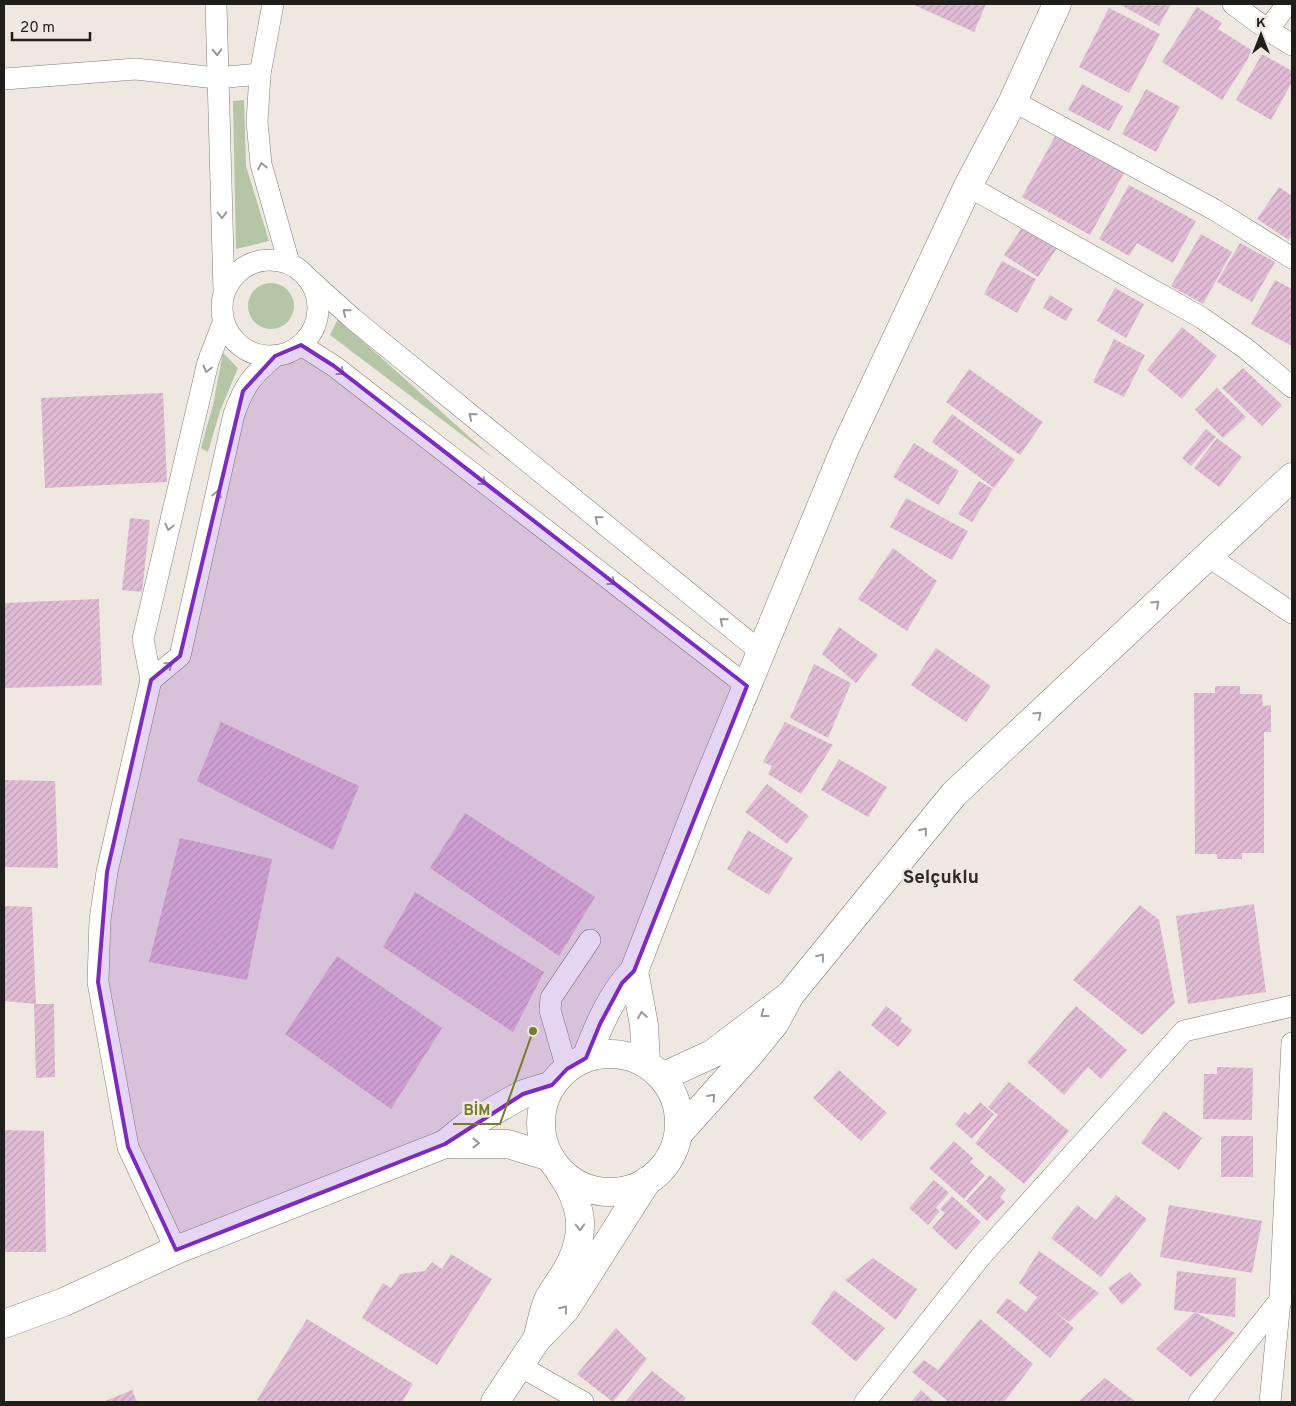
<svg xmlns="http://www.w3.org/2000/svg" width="1296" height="1406" font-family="Overpass,sans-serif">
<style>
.grass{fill:#b4c6a5}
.building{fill:url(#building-hatch)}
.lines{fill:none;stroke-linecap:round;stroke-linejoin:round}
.minor-casing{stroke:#837e77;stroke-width:22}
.tertiary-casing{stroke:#837e77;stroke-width:29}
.minor{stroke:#fff;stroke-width:21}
.tertiary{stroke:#fff;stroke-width:28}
.oneway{stroke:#9a9a98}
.marked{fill:#7b2cbf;fill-opacity:0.2;stroke:#7b2cbf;stroke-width:4;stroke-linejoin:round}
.labels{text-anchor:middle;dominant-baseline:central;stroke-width:5;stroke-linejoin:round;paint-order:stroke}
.district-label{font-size:19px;font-weight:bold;fill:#2f2b25;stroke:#eee8e1}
.leader{fill:none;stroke:#757d28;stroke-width:2}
.callout-dot{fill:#757d28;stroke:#eee8e1;stroke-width:2}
.callout-label{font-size:15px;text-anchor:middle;font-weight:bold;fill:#757d28;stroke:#eee8e1;stroke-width:5;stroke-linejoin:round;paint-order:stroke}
</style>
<defs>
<pattern id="building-hatch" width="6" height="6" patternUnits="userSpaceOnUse" patternTransform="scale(1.25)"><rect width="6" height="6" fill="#e1bcd5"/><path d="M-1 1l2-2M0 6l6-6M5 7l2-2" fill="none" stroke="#c1a1b6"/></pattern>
</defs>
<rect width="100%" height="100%" fill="#eee8e1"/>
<!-- grass -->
<g class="grass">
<polygon points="244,100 246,166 269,241 236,249 233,101"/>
<circle cx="271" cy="306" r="23"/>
<polygon points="338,319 494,459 330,335"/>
<polygon points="223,353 238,368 220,411 208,452 201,448 213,405"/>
</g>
<!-- building -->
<g class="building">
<polygon points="912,4 986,4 974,32"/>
<polygon points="1119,4 1171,4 1159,26"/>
<polygon points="1197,7 1222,23 1218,29 1253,51 1222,100 1162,62"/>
<polygon points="1109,8 1160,34 1129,93 1079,67"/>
<polygon points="1262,54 1292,71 1292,82 1271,120 1236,100"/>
<polygon points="1082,84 1123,106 1109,131 1068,110"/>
<polygon points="1146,89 1180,107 1156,152 1122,134"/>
<polygon points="1055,136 1124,173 1090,235 1022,197"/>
<polygon points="1129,185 1196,221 1173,263 1137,243 1129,256 1099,239"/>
<polygon points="1279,187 1292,196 1292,235 1289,240 1257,219"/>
<polygon points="1023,226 1057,248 1038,277 1004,255"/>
<polygon points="1201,234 1232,252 1203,304 1171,286"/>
<polygon points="1240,243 1275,262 1252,302 1217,282"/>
<polygon points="1002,261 1036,279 1017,313 984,294"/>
<polygon points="1275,280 1292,289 1292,346 1251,324"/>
<polygon points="1115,288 1144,304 1126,338 1097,321"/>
<polygon points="1050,295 1073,309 1066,321 1043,308"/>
<polygon points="1182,327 1217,356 1182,399 1147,370"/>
<polygon points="1114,339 1145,355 1124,397 1093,382"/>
<polygon points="1243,368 1282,405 1262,426 1222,388"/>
<polygon points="969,369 1043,422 1020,455 946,402"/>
<polygon points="1217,388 1246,417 1223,438 1195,410"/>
<polygon points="163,393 167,482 45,488 41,398"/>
<polygon points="952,414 1015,460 994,488 932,442"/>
<polygon points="1206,429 1216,437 1191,466 1182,458"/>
<polygon points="1217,438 1242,457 1219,487 1194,468"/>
<polygon points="914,443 959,471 939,505 893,477"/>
<polygon points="979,481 993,489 972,522 958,514"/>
<polygon points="906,498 968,531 952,560 890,527"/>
<polygon points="130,518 150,520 142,592 122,590"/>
<polygon points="893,548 937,581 907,631 858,599"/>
<polygon points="99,599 102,685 4,688 4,603"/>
<polygon points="839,627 878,655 856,683 822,654"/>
<polygon points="936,648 991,686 966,722 911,685"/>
<polygon points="814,664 851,683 828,738 790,718"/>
<polygon points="1215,686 1240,686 1240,694 1262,694 1263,706 1271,705 1271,732 1264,732 1264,853 1242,853 1242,859 1217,859 1217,854 1195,854 1194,693 1215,693"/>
<polygon points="221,722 359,786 333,850 197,781"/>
<polygon points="785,722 833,745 801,794 768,774 772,766 763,762"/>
<polygon points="839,759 887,787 868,817 821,790"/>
<polygon points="4,780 55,781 58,868 4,867"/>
<polygon points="767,784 809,816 787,844 745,812"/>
<polygon points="465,813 595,897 559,956 430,868"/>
<polygon points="748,830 793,858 769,895 727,869"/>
<polygon points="180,838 272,859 247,980 149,962"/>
<polygon points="415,892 544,972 513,1032 383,947"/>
<polygon points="1254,904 1266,992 1188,1004 1176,916"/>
<polygon points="1140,905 1159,920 1175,1003 1142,1035 1073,980"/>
<polygon points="4,906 32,907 36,1004 4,1001"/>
<polygon points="337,956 442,1028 391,1109 285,1034"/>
<polygon points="34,1004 54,1004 55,1077 36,1078"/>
<polygon points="886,1006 902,1018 900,1021 912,1030 898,1047 871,1025"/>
<polygon points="1076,1006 1127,1050 1101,1079 1088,1067 1064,1095 1027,1062"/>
<polygon points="1217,1067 1253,1068 1252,1120 1203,1119 1204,1074 1217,1074"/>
<polygon points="839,1070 887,1113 861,1141 813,1098"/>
<polygon points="1009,1082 1069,1131 1024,1184 975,1143 998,1115 988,1107"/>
<polygon points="980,1102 994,1114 972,1139 955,1124 965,1112 969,1115"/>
<polygon points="1164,1111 1202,1138 1179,1170 1141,1143"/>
<polygon points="4,1130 44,1131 46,1252 4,1252"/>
<rect x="1221" y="1136" width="32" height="41"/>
<polygon points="954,1141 973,1158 970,1162 985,1175 964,1199 929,1168"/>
<polygon points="990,1175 1006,1190 1000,1197 1005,1202 987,1221 966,1201"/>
<polygon points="934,1180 949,1193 936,1208 940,1211 928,1225 909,1208"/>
<polygon points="1116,1195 1147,1219 1101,1277 1051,1238 1077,1205 1096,1220"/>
<polygon points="952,1196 981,1222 956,1250 932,1228 945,1213 940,1209"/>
<polygon points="1169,1205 1262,1221 1252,1273 1160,1257"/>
<polygon points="1039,1251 1099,1293 1069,1322 1054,1311 1074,1328 1050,1358 996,1312 1007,1298 1026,1312 1037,1297 1019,1283"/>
<polygon points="451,1254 492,1279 437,1365 362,1318 383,1283 391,1288 400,1274 425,1271 432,1262 442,1269"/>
<polygon points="873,1258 917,1289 896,1320 845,1280"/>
<polygon points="1177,1271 1236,1278 1235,1317 1174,1310"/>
<polygon points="1130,1272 1142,1285 1122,1305 1108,1288"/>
<polygon points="834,1290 885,1328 856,1362 811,1323"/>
<polygon points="1195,1312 1235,1333 1191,1377 1156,1349"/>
<polygon points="307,1319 413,1384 402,1402 261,1402 257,1400"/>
<polygon points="980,1319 1033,1364 1004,1402 949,1402 912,1372 924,1360 938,1370"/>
<polygon points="616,1328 647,1359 613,1402 577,1374"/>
<polygon points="652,1371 686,1398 682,1402 625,1402"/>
<polygon points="1105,1378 1136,1402 1078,1402"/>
<polygon points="132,1390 137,1402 103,1402"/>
<polygon points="921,1390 934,1402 911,1402"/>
</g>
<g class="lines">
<!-- minor casing -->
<g class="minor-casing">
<g id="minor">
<polyline points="216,4 224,291"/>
<polyline points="273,4 260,74 257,122 261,164 289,263"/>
<polyline points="1233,4 1268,30 1292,45"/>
<polyline points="1268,30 1287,4"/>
<polyline points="4,79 136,69 216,78 260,74"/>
<polyline points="1013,101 1215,210 1292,258"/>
<polyline points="968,186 1202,318 1245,348 1292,387"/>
<circle cx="270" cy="308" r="48"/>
<polyline points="311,281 352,318 761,652"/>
<path d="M223,323L208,362L143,639L151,680L180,656L234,414C245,384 251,377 275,356"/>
<polyline points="301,345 334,366 747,686"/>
<polyline points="1208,556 1292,613"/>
<polyline points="151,680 107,872 100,920 98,982 128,1147 176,1250"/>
<polyline points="567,1069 550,1010 551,998 590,940"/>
<polyline points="520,1366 583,1402"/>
<polyline points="865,1402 982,1255 1184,1031 1292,1006"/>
<polyline points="1199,1402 1280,1300 1282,1300"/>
<polyline points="1270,1402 1280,1300 1292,1043"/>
</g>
</g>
<!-- tertiary casing -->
<g class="tertiary-casing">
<g id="tertiary">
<polyline points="634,971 704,790 846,446 968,186 1013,101 1057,4"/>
<polyline points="790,995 954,794 1292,477"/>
<circle cx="610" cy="1123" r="69"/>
<path d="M586,1058C598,1027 611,995 634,971L644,1025L646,1063"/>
<polyline points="662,1077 712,1054 790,995 775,1023 748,1056 679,1133"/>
<polyline points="550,1157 508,1144 445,1144 467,1126 523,1094 552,1085"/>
<path d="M560,1172C581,1201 587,1229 571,1262C565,1275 556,1286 549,1298C543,1310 541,1326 537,1339L565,1310L647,1181"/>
<polyline points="4,1324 64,1302 176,1250 445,1144"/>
<polyline points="495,1402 537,1339"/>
</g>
</g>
<!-- minor -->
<use href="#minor" class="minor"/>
<!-- tertiary -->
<use href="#tertiary" class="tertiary"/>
</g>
<!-- one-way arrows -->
<defs><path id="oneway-chevron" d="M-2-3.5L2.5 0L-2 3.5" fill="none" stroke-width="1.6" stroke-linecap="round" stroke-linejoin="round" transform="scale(1.25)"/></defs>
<g class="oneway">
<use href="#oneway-chevron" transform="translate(217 52) rotate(88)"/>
<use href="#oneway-chevron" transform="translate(262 166) rotate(-102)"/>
<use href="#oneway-chevron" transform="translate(222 215) rotate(89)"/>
<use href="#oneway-chevron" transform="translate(346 312) rotate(-139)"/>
<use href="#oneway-chevron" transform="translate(207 369) rotate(104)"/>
<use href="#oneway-chevron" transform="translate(341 372) rotate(38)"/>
<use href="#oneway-chevron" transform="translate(472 416) rotate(-141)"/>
<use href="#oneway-chevron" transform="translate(483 482) rotate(38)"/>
<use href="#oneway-chevron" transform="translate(217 494) rotate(-77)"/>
<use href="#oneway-chevron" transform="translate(598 519) rotate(-141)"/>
<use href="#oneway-chevron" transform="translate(169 527) rotate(103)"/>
<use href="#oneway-chevron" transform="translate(612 582) rotate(38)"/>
<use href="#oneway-chevron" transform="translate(1156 604) rotate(-43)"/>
<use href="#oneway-chevron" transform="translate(723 621) rotate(-141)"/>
<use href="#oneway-chevron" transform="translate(169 665) rotate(-39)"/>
<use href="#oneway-chevron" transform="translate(1038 715) rotate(-43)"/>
<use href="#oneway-chevron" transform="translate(924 831) rotate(-51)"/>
<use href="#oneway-chevron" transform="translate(821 957) rotate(-51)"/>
<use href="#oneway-chevron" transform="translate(764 1014) rotate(143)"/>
<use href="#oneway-chevron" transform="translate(642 1015) rotate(-99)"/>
<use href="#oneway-chevron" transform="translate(712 1097) rotate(-48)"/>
<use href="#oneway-chevron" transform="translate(476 1143)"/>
<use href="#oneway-chevron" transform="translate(580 1227) rotate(88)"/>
<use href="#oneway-chevron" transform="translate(564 1309) rotate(-52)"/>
</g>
<!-- marked area -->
<path class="marked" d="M301,345L334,366L747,686L634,971L622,983L600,1024L586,1058L567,1069L552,1085L523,1094L445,1144L176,1250L128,1147L98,982L107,872L151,680L180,656L243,391L275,356Z"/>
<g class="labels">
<!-- district labels -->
<g class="district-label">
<text x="941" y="878">Selçuklu</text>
</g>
</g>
<!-- callouts -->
<path class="leader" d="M533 1031L500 1124H453"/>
<circle class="callout-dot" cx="533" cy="1031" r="5"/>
<g class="callout-label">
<text x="477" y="1115">BİM</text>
</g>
<!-- border -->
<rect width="1296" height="1406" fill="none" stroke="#1f1e1b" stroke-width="10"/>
<!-- north arrow -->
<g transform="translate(1261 35)" stroke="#eee8e1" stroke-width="4" paint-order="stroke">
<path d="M0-4L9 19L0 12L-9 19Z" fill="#1f1e1b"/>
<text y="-8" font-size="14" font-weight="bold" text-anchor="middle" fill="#1f1e1b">K</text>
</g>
<!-- scale -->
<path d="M12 32v8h78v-8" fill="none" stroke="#1f1e1b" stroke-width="2.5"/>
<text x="20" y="32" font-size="15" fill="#1f1e1b" stroke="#eee8e1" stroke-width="4" paint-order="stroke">20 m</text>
</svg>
